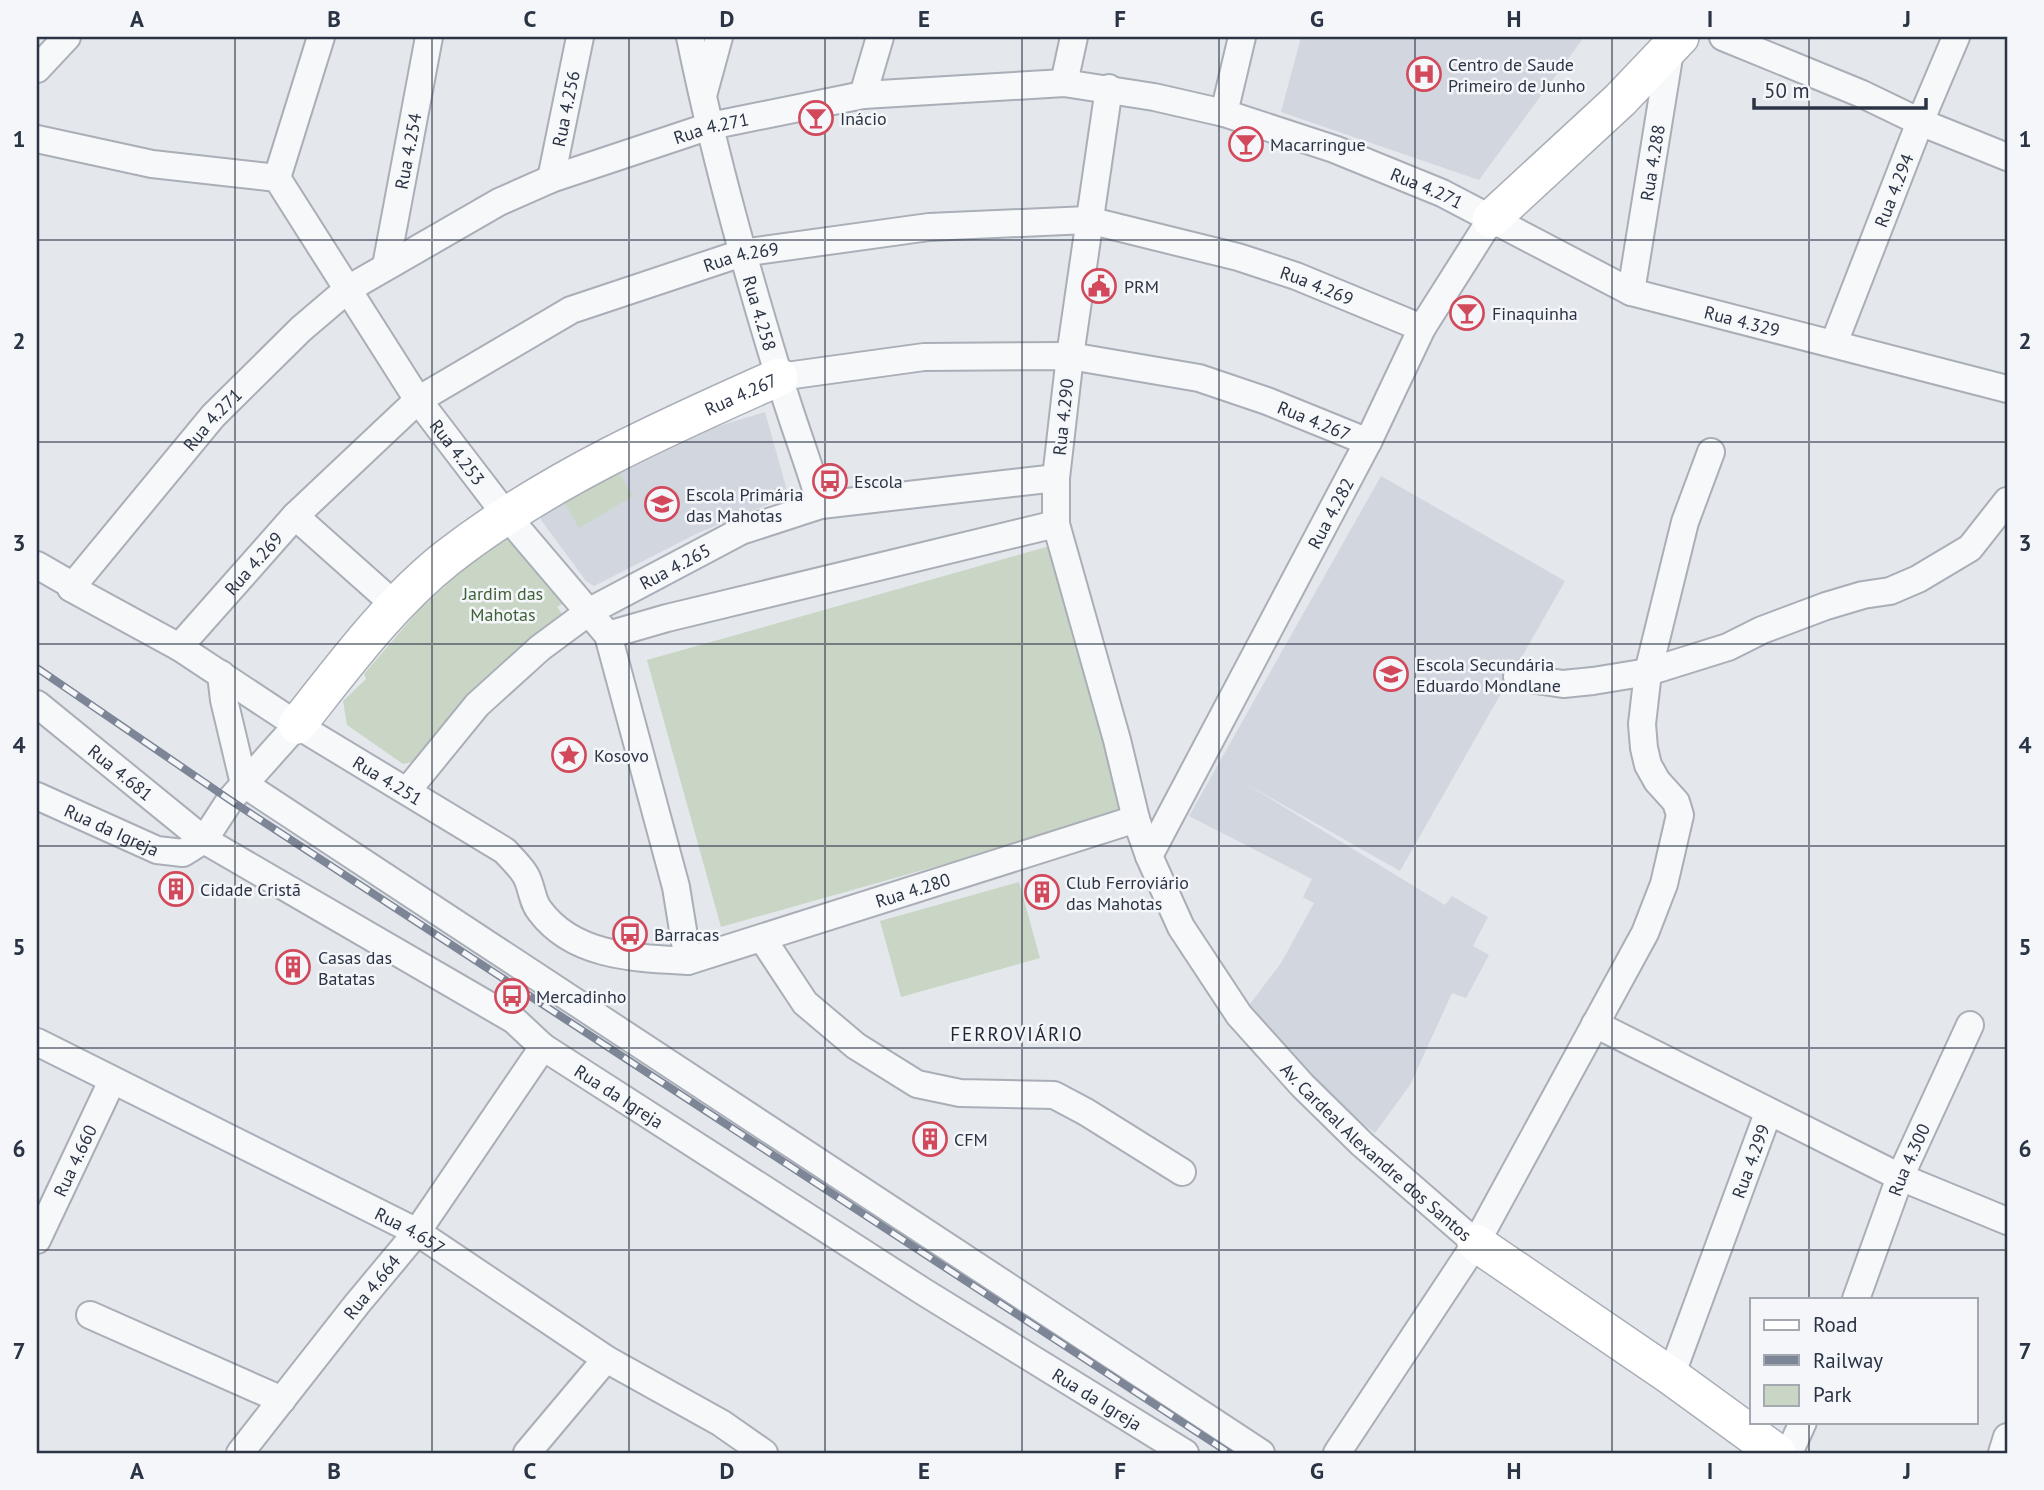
<svg xmlns="http://www.w3.org/2000/svg" width="2044" height="1490" font-family="'PT Sans',sans-serif">
<style>
.built{fill:#d2d6de}
.green{fill:#c9d6c5}
.lines{fill:none;stroke-linecap:round;stroke-linejoin:round}
.street-casing{stroke:#a9aeb7;stroke-width:30}
.secondary-casing{stroke:#a9aeb7;stroke-width:40}
.street{stroke:#f7f8fa;stroke-width:26}
.secondary{stroke:#fff;stroke-width:37}
.rail-casing{stroke:#7d8696;stroke-width:8}
.rail{stroke:#f4f6f9;stroke-width:5;stroke-dasharray:16;stroke-linecap:butt}
.grid{fill:none;stroke:#2b3445;stroke-width:2;stroke-opacity:0.55}
.labels{text-anchor:middle;dominant-baseline:central;stroke-width:5;stroke-linejoin:round;paint-order:stroke}
.poi-label{font-size:18px;fill:#2b3445;stroke:#f4f6f9;text-anchor:start}
.street-label{font-size:18px;fill:#2b3445;stroke:#f4f6f9}
.park-label{font-size:18px;fill:#3f6138;stroke:#f4f6f9}
.neighbourhood-label{font-size:19px;letter-spacing:2px;fill:#1d2536;stroke:#f4f6f9}
.neatline{fill:none;stroke:#2b3445;stroke-width:2.5}
.grid-label{font-size:23px;text-anchor:middle;font-weight:bold;fill:#2b3445}
</style>
<rect width="100%" height="100%" fill="#e4e7ec"/>
<!-- built -->
<g class="built">
<polygon points="1301,37 1584,37 1479,180 1281,112"/>
<polygon points="765,412 788,494 786,497 698,533 594,586 586,581 541,520 543,510 673,440"/>
<polygon points="1381,476 1565,581 1400,871 1243,782 1445,905 1452,896 1488,917 1473,946 1489,955 1466,998 1452,993 1410,1085 1375,1133 1334,1102 1247,1008 1281,963 1314,903 1303,897 1312,879 1189,816"/>
</g>
<!-- green -->
<g class="green">
<polygon points="618,471 633,496 579,528 565,503"/>
<polygon points="500,536 516,537 567,601 557,607 564,616 426,759 403,764 347,725 343,701 366,679 364,674 418,611"/>
<polygon points="1050,546 1125,813 721,927 647,660"/>
<polygon points="1019,882 1040,958 901,997 880,921"/>
</g>
<g class="lines">
<!-- street casing -->
<g class="street-casing">
<g id="street">
<path id="s1" d="M690,37C713,150 744,262 778,373C791,418 808,461 821,505"/>
<polyline points="1723,37 1862,94 1920,122 2007,157"/>
<polyline points="37,69 67,37"/>
<polyline points="1064,83 1074,37"/>
<path id="s2" d="M1109,88L1070,356L1056,478V524L1117,740L1136,819L1149,856L1181,927L1239,1015L1302,1085L1362,1144L1476,1243"/>
<polyline points="704,92 719,37"/>
<polyline points="863,95 880,37"/>
<polyline points="1224,113 1242,37"/>
<path id="s3" d="M37,139L152,164L277,178L418,400L506,515L608,635L676,887L688,961"/>
<polyline points="277,178 321,37"/>
<path id="s4" d="M551,179L580,37"/>
<path id="s5" d="M386,266L429,37"/>
<path id="s6" d="M1631,292L1671,45"/>
<path id="s7" d="M1834,343L1920,122L1956,37"/>
<path id="s8" d="M779,377L924,357L1070,356L1199,378L1267,401L1368,442"/>
<polyline points="295,516 396,606"/>
<path id="s9" d="M37,565L70,584L71,588L179,647L297,725L505,851C512,859 521,867 526,876C532,887 532,902 540,911C574,957 636,958 688,961L1136,819"/>
<path id="s10" d="M71,588L213,416L301,329L348,289L499,202L551,179L710,126L863,95L1064,83L1154,97L1224,113L1334,149L1442,193L1631,292L2007,389"/>
<polyline points="608,635 667,618 1056,524"/>
<path id="s11" d="M179,647L295,516L418,400L571,310L742,253L929,227L1088,220L1238,257L1296,276L1422,328"/>
<polyline points="221,674 224,700 244,784 1261,1453"/>
<polyline points="1517,677 1563,684 1593,681 1648,672 1728,647 1762,630 1826,606 1863,595 1890,591 1918,579 1970,548 2007,501"/>
<path id="s12" d="M37,704L204,840L514,1020L543,1047L924,1292L1185,1453"/>
<path id="s13" d="M407,791L477,705L540,648L590,611L741,531L821,505L1056,478"/>
<path id="s14" d="M37,796L157,850L183,853L204,840L230,800L297,725"/>
<path id="s15" d="M1149,856L1368,442L1422,328L1491,219"/>
<polyline points="762,938 805,1003 856,1046 917,1084 960,1093 1054,1095 1086,1112 1182,1172"/>
<polyline points="1595,1024 1900,1177 2007,1221"/>
<path id="s16" d="M37,1042L417,1232L606,1359L721,1423L764,1453"/>
<path id="s17" d="M37,1240L112,1081"/>
<path id="s18" d="M1856,1299L1900,1177L1970,1025"/>
<polyline points="90,1315 282,1400"/>
<path id="s19" d="M1671,1376L1768,1113"/>
<path id="s20" d="M240,1453L357,1304L417,1232L543,1047"/>
<polyline points="527,1453 606,1359"/>
<polyline points="1337,1453 1476,1243 1645,933 1664,884 1680,815 1676,802 1657,781 1648,765 1644,748 1642,724 1648,672 1685,522 1711,452"/>
<polyline points="1789,1453 1803,1422"/>
<polyline points="2002,1453 2007,1437"/>
</g>
</g>
<!-- secondary casing -->
<g class="secondary-casing">
<g id="secondary">
<polyline points="1491,219 1620,100 1680,37"/>
<path id="s21" d="M297,725C343,667 389,604 447,558C547,480 664,428 779,377"/>
<polyline points="1476,1243 1671,1376 1777,1453"/>
</g>
</g>
<!-- street -->
<use href="#street" class="street"/>
<!-- secondary -->
<use href="#secondary" class="secondary"/>
<!-- rail casing -->
<g class="rail-casing">
<polyline id="rail" points="37,668 230,800 1229,1453"/>
</g>
<!-- rail -->
<use href="#rail" class="rail"/>
</g>
<!-- grid -->
<path class="grid" d="M235,37V1453M432,37V1453M629,37V1453M825,37V1453M1022,37V1453M1219,37V1453M1415,37V1453M1612,37V1453M1809,37V1299M37,240H2007M37,442H2007M37,644H2007M37,846H2007M37,1048H2007M37,1250H2007M1809,1422V1453"/>
<!-- icons -->
<defs>
<g id="hospital-ring" transform="scale(1.75)"><circle r="9.5" fill="#f4f6f9" stroke="#d1495b" stroke-width="1.5"/><path d="M-5-5h3v3.5h4V-5h3V5h-3V1.5h-4V5h-3Z" fill="#d1495b"/></g>
<g id="bar-ring" transform="scale(1.75)"><circle r="9.5" fill="#f4f6f9" stroke="#d1495b" stroke-width="1.5"/><path d="M-6-5H6L.8 .8V4.5H3.5V6h-7V4.5H-.8V.8Z" fill="#d1495b"/></g>
<g id="civic-ring" transform="scale(1.75)"><circle r="9.5" fill="#f4f6f9" stroke="#d1495b" stroke-width="1.5"/><path d="M-.6-6.5H3V-4.5H.6V-3L4-1V1h2V6H-6V1h2V-1L-.6-3ZM-1.2 2.5V6h2.4V2.5Z" fill="#d1495b"/></g>
<g id="bus-ring" transform="scale(1.75)"><circle r="9.5" fill="#f4f6f9" stroke="#d1495b" stroke-width="1.5"/><path d="M-5-6H5V4H4V6H2V4H-2V6H-4V4H-5ZM-3.5-4V0h7V-4ZM-3.5 1.2v1.5H-2V1.2ZM2 1.2v1.5H3.5V1.2Z" fill="#d1495b"/></g>
<g id="school-ring" transform="scale(1.75)"><circle r="9.5" fill="#f4f6f9" stroke="#d1495b" stroke-width="1.5"/><path d="M0-5L7-2L0 1L-7-2ZM-4 1L0 2.5L4 1V4Q0 6-4 4Z" fill="#d1495b"/></g>
<g id="sight-ring" transform="scale(1.75)"><circle r="9.5" fill="#f4f6f9" stroke="#d1495b" stroke-width="1.5"/><path d="M0-6L1.8-2.2L6-1.7L2.9 1.2L3.7 5.4L0 3.3L-3.7 5.4L-2.9 1.2L-6-1.7L-1.8-2.2Z" fill="#d1495b"/></g>
<g id="building-ring" transform="scale(1.75)"><circle r="9.5" fill="#f4f6f9" stroke="#d1495b" stroke-width="1.5"/><path d="M-4-6H4V6H1V3H-1V6H-4ZM-2.5-4.3h1.7v1.8h-1.7ZM.8-4.3h1.7v1.8H.8ZM-2.5-1h1.7V.8h-1.7ZM.8-1h1.7V.8H.8Z" fill="#d1495b"/></g>
</defs>
<g fill-rule="evenodd">
<use href="#hospital-ring" x="1424" y="74"/>
<use href="#bar-ring" x="816" y="118"/>
<use href="#bar-ring" x="1246" y="144"/>
<use href="#civic-ring" x="1099" y="286"/>
<use href="#bar-ring" x="1467" y="313"/>
<use href="#bus-ring" x="830" y="481"/>
<use href="#school-ring" x="662" y="504"/>
<use href="#school-ring" x="1391" y="674"/>
<use href="#sight-ring" x="569" y="755"/>
<use href="#building-ring" x="176" y="889"/>
<use href="#building-ring" x="1042" y="892"/>
<use href="#bus-ring" x="630" y="934"/>
<use href="#building-ring" x="293" y="967"/>
<use href="#bus-ring" x="512" y="996"/>
<use href="#building-ring" x="930" y="1139"/>
</g>
<g class="labels">
<!-- poi labels -->
<g class="poi-label">
<text x="1448" y="64">Centro de Saude<tspan x="1448" dy="21">Primeiro de Junho</tspan></text>
<text x="840" y="118">Inácio</text>
<text x="1270" y="144">Macarringue</text>
<text x="1124" y="286">PRM</text>
<text x="1492" y="313">Finaquinha</text>
<text x="854" y="481">Escola</text>
<text x="686" y="494">Escola Primária<tspan x="686" dy="21">das Mahotas</tspan></text>
<text x="1416" y="664">Escola Secundária<tspan x="1416" dy="21">Eduardo Mondlane</tspan></text>
<text x="594" y="755">Kosovo</text>
<text x="1066" y="882">Club Ferroviário<tspan x="1066" dy="21">das Mahotas</tspan></text>
<text x="200" y="889">Cidade Cristã</text>
<text x="654" y="934">Barracas</text>
<text x="318" y="957">Casas das<tspan x="318" dy="21">Batatas</tspan></text>
<text x="536" y="996">Mercadinho</text>
<text x="954" y="1139">CFM</text>
</g>
<!-- street labels -->
<g class="street-label">
<text stroke="none"><textPath href="#s4" startOffset="72">Rua 4.256</textPath></text>
<text stroke="none"><textPath href="#s10" startOffset="808">Rua 4.271</textPath></text>
<text stroke="none"><textPath href="#s5" startOffset="117">Rua 4.254</textPath></text>
<text stroke="none"><textPath href="#s6" startOffset="131">Rua 4.288</textPath></text>
<text stroke="none"><textPath href="#s10" startOffset="1544">Rua 4.271</textPath></text>
<text stroke="none"><textPath href="#s7" startOffset="164">Rua 4.294</textPath></text>
<text stroke="none"><textPath href="#s11" startOffset="700">Rua 4.269</textPath></text>
<text stroke="none"><textPath href="#s11" startOffset="1288">Rua 4.269</textPath></text>
<text stroke="none"><textPath href="#s1" startOffset="285">Rua 4.258</textPath></text>
<text stroke="none"><textPath href="#s10" startOffset="1888">Rua 4.329</textPath></text>
<text stroke="none"><textPath href="#s21" startOffset="562">Rua 4.267</textPath></text>
<text transform="translate(1063 417) rotate(-84)">Rua 4.290</text>
<text stroke="none"><textPath href="#s10" startOffset="220">Rua 4.271</textPath></text>
<text stroke="none"><textPath href="#s8" startOffset="546">Rua 4.267</textPath></text>
<text stroke="none"><textPath href="#s3" startOffset="572">Rua 4.253</textPath></text>
<text stroke="none"><textPath href="#s15" startOffset="388">Rua 4.282</textPath></text>
<text stroke="none"><textPath href="#s11" startOffset="112">Rua 4.269</textPath></text>
<text stroke="none"><textPath href="#s13" startOffset="354">Rua 4.265</textPath></text>
<text stroke="none"><textPath href="#s12" startOffset="108">Rua 4.681</textPath></text>
<text stroke="none"><textPath href="#s9" startOffset="413">Rua 4.251</textPath></text>
<text stroke="none"><textPath href="#s14" startOffset="82">Rua da Igreja</textPath></text>
<text stroke="none"><textPath href="#s9" startOffset="1018">Rua 4.280</textPath></text>
<text stroke="none"><textPath href="#s12" startOffset="704">Rua da Igreja</textPath></text>
<text stroke="none"><textPath href="#s2" startOffset="1162">Av. Cardeal Alexandre dos Santos</textPath></text>
<text stroke="none"><textPath href="#s17" startOffset="88">Rua 4.660</textPath></text>
<text stroke="none"><textPath href="#s19" startOffset="229">Rua 4.299</textPath></text>
<text stroke="none"><textPath href="#s18" startOffset="149">Rua 4.300</textPath></text>
<text stroke="none"><textPath href="#s16" startOffset="418">Rua 4.657</textPath></text>
<text stroke="none"><textPath href="#s20" startOffset="212">Rua 4.664</textPath></text>
<text stroke="none"><textPath href="#s12" startOffset="1270">Rua da Igreja</textPath></text>
</g>
<!-- park labels -->
<g class="park-label">
<text x="503" y="593">Jardim das<tspan x="503" dy="21">Mahotas</tspan></text>
</g>
<!-- neighbourhood labels -->
<g class="neighbourhood-label">
<text x="1017" y="1034">FERROVIÁRIO</text>
</g>
</g>
<!-- border -->
<rect width="2044" height="1490" fill="none" stroke="#f4f6f9" stroke-width="77"/>
<!-- legend -->
<rect x="1750" y="1298" width="228" height="126" fill="#f4f6f9" stroke="#a4a8b1" stroke-width="2"/>
<rect x="1764" y="1320" width="35" height="10" fill="#ffffff" stroke="#a4a8b1" stroke-width="2"/>
<text x="1813" y="1332" font-size="21" fill="#2b3445">Road</text>
<rect x="1764" y="1355" width="35" height="10" fill="#7d8696" stroke="#a4a8b1" stroke-width="2"/>
<text x="1813" y="1368" font-size="21" fill="#2b3445">Railway</text>
<rect x="1764" y="1385" width="35" height="21" fill="#c9d6c5" stroke="#a4a8b1" stroke-width="2"/>
<text x="1813" y="1402" font-size="21" fill="#2b3445">Park</text>
<!-- scale -->
<path d="M1754 98v10h172v-10" fill="none" stroke="#2b3445" stroke-width="3.5"/>
<text x="1764" y="98" font-size="21" fill="#2b3445" stroke="#f4f6f9" stroke-width="5" paint-order="stroke">50 m</text>
<rect x="38" y="38" width="1968" height="1414" class="neatline"/>
<g class="grid-label">
<text x="137" y="27">A</text>
<text x="334" y="27">B</text>
<text x="530" y="27">C</text>
<text x="727" y="27">D</text>
<text x="924" y="27">E</text>
<text x="1120" y="27">F</text>
<text x="1317" y="27">G</text>
<text x="1514" y="27">H</text>
<text x="1710" y="27">I</text>
<text x="1907" y="27">J</text>
<text x="19" y="147">1</text>
<text x="2025" y="147">1</text>
<text x="19" y="349">2</text>
<text x="2025" y="349">2</text>
<text x="19" y="551">3</text>
<text x="2025" y="551">3</text>
<text x="19" y="753">4</text>
<text x="2025" y="753">4</text>
<text x="19" y="955">5</text>
<text x="2025" y="955">5</text>
<text x="19" y="1157">6</text>
<text x="2025" y="1157">6</text>
<text x="19" y="1359">7</text>
<text x="2025" y="1359">7</text>
<text x="137" y="1479">A</text>
<text x="334" y="1479">B</text>
<text x="530" y="1479">C</text>
<text x="727" y="1479">D</text>
<text x="924" y="1479">E</text>
<text x="1120" y="1479">F</text>
<text x="1317" y="1479">G</text>
<text x="1514" y="1479">H</text>
<text x="1710" y="1479">I</text>
<text x="1907" y="1479">J</text>
</g>
</svg>
